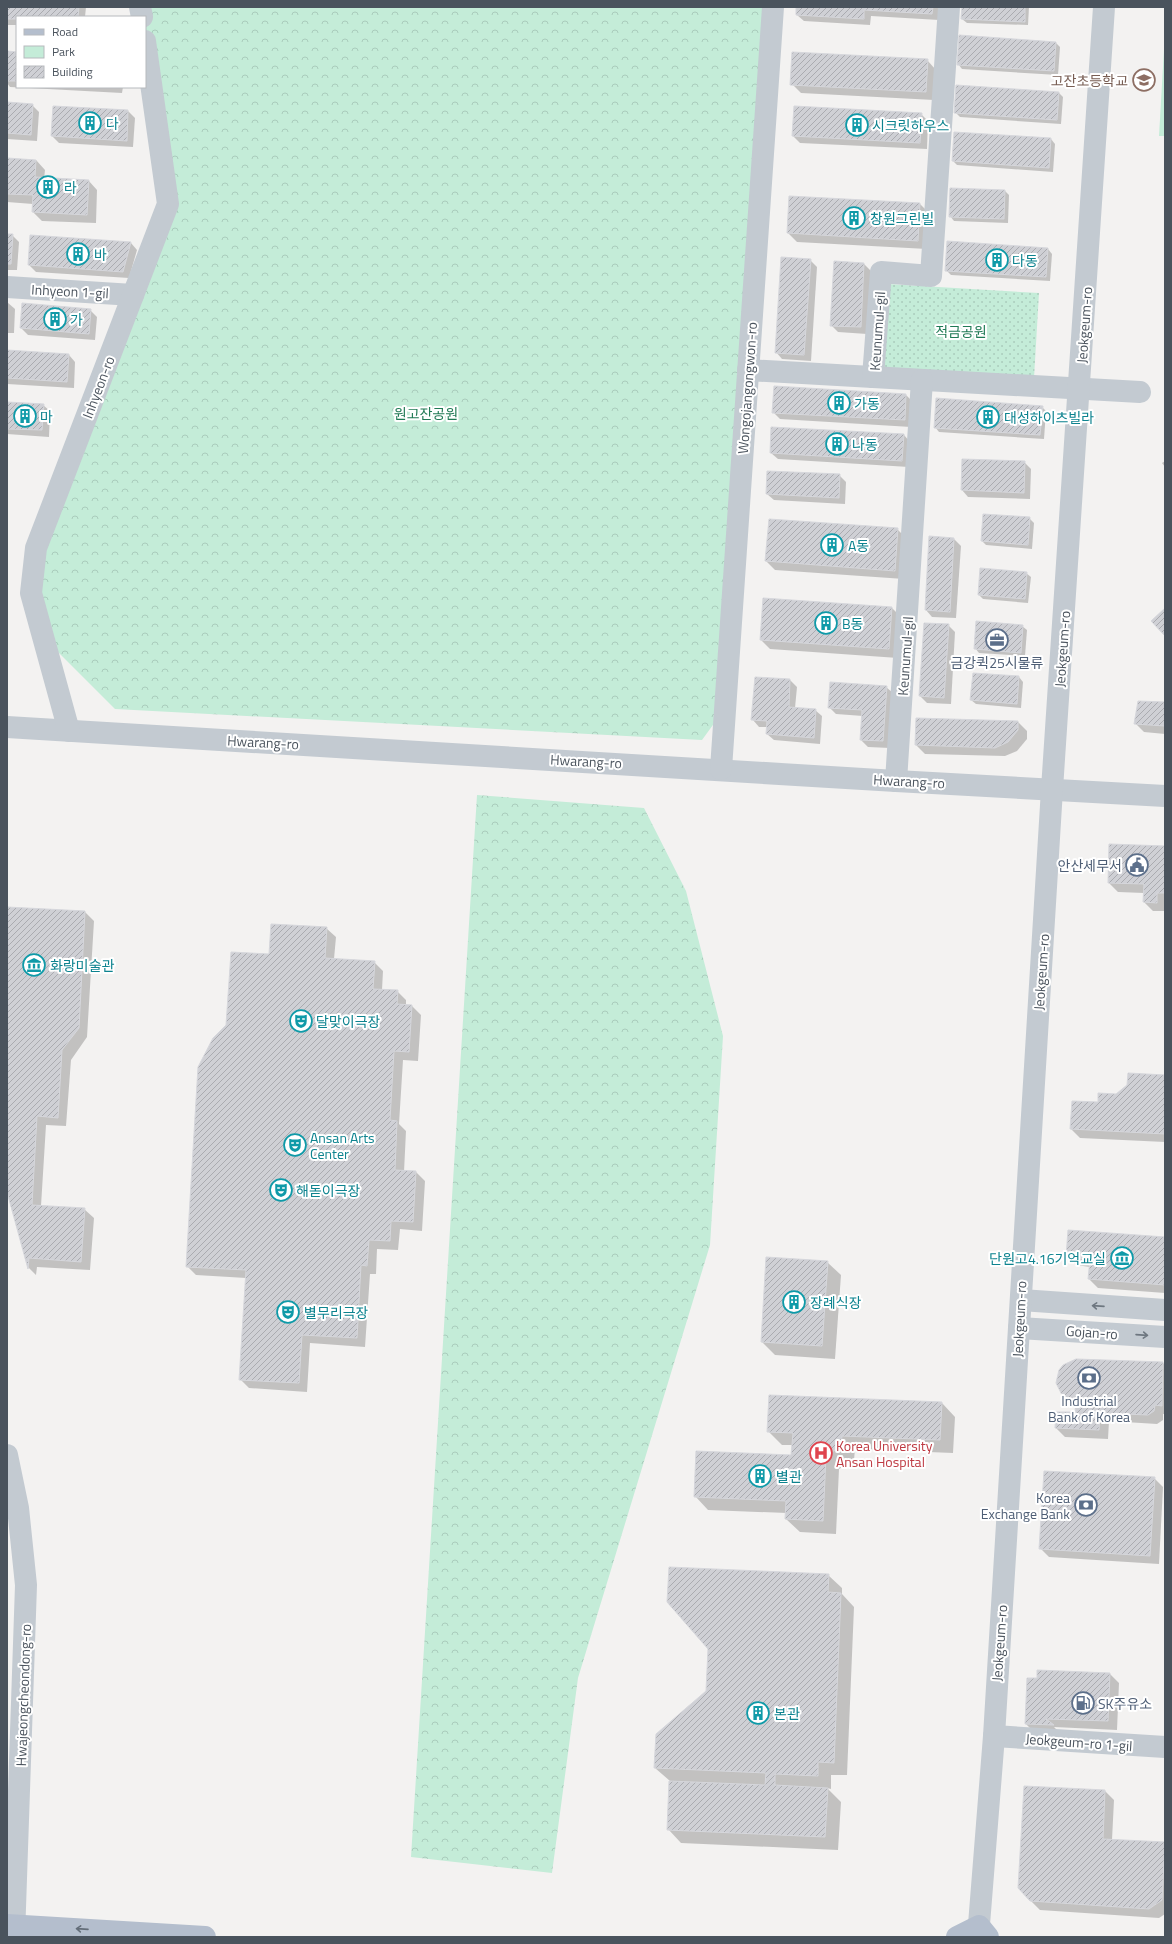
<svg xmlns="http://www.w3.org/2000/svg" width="1172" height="1944" font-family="'Titillium Web','Noto Sans KR',sans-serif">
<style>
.green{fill:url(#green-dots)}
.forest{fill:url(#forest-crowns)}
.pitch{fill:#c4ecd8}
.shadow{fill:#0003}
.building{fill:url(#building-hatch);stroke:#d6d7dc}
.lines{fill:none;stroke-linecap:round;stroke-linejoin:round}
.minor{stroke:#c3cad1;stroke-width:22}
.major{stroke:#b4becd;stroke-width:22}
.oneway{stroke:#6e7780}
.oneway2{stroke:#646e79}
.labels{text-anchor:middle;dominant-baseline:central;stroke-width:4;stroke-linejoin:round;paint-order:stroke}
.education-label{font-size:14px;fill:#785e54;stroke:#fff;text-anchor:end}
.culture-label{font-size:14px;fill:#0d838f;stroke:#fff;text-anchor:start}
.street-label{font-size:14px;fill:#4a535d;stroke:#fff}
.park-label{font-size:14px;fill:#207a55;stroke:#fff}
.service-label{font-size:14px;fill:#4e5e75;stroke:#fff}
.health-label{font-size:14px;fill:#be3a42;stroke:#fff;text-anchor:start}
</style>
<defs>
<pattern id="green-dots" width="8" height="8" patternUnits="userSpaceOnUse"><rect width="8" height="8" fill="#c4ecd8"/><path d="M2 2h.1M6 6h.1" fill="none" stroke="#aaccbc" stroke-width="1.8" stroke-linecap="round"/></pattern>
<pattern id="forest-crowns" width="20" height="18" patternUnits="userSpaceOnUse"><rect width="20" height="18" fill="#c4ecd8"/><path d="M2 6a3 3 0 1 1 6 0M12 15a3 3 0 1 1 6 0" fill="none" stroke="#aaccbc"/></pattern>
<pattern id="building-hatch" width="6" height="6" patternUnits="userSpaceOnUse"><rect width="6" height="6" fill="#cfd0d5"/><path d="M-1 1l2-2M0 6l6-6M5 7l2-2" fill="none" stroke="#aaabb0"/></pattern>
</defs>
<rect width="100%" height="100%" fill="#f3f2f1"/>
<polygon class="green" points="888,284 1039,293 1034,378 883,369"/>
<g class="forest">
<polygon points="134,7 768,7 718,718 702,740 115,709 49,643 24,561 160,208 145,87 145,17"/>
<polygon points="477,795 644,808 686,891 723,1036 710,1245 578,1678 552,1873 411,1857"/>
</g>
<polygon class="pitch" points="1165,32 1165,136 1159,136"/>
<g class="shadow">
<polygon points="7,7 86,7 85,17 17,17 17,25 7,25"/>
<polygon points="797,7 939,7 939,20 871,16 870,25 804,21 797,15"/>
<polygon points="963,7 1029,7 1028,25 967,23 962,19"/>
<polygon points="1056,43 1060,47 1058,75 962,69 958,64"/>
<polygon points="7,52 17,53 17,87 123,87 122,93 10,87 7,83"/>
<polygon points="927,60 936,70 934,100 801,93 792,84"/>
<polygon points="1059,93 1063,97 1061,124 960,117 956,113"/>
<polygon points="7,103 32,105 39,112 37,141 7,139"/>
<polygon points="54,107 128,111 135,118 133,147 59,143 52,136"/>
<polygon points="921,114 928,121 927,149 800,143 793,136"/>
<polygon points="1051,139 1055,144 1053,172 957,165 953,161"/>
<polygon points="7,159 36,160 45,170 44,179 88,180 97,190 96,223 42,221 33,212 33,204 7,202"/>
<polygon points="1005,191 1009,195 1008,223 954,221 950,216"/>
<polygon points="920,204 929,213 927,249 797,242 788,233"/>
<polygon points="7,235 12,235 19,242 17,270 7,270"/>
<polygon points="948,242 1048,249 1052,254 1050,281 951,275 946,270"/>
<polygon points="131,243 137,250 129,278 36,272 29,265"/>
<polygon points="810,260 817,267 811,361 782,359 776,352"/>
<polygon points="864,264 871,271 867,334 838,332 831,325"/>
<polygon points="7,302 15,309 14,333 7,333"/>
<polygon points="90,310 97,317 95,340 28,335 21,328"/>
<polygon points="7,351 69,355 75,362 74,388 7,384"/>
<polygon points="906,395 913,402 911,427 780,419 773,412"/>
<polygon points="7,403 43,405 50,411 49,437 7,434"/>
<polygon points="1042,407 1046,411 1044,439 939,432 935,427"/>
<polygon points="904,435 910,442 909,467 778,459 771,453"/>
<polygon points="963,460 1024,462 1031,469 1030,499 968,497 962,490"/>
<polygon points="1165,461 1165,467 1162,463"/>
<polygon points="839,475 846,482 845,504 774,500 767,494"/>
<polygon points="1029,518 1034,523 1032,549 986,545 982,541"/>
<polygon points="897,529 906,538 904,579 775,570 766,561"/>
<polygon points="7,531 8,532 7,553"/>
<polygon points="954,539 961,546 956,618 932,617 926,610"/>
<polygon points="1026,573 1031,577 1028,603 983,599 979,595"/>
<polygon points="764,599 892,608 901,617 898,658 770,649 761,640"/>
<polygon points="948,625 955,632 951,704 927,703 920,696"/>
<polygon points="1022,626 1027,630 1025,656 979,653 975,648"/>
<polygon points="1019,677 1023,682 1021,708 976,704 971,700"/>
<polygon points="756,678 790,680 797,687 795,708 815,710 822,716 820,744 774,740 767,734 767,727 759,727 753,720"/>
<polygon points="886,687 893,693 890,748 868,747 861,740 863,716 836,714 829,707"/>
<polygon points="1165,703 1165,734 1144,732 1135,723"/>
<polygon points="1018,722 1027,731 1027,739 1017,751 1005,756 925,754 916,745"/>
<polygon points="1165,847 1165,911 1153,911 1144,902 1144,893 1118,892 1109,883"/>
<polygon points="7,908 85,912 94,921 87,1037 71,1060 66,1126 46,1125 41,1206 84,1209 94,1218 90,1270 37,1267 36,1275 28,1267 7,1189"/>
<polygon points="326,928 336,937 334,959 374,962 383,971 382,990 397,991 406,1000 406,1006 412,1006 421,1015 418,1061 403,1060 399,1124 406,1131 404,1172 416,1172 425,1181 422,1231 400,1229 398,1250 377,1249 376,1274 370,1274 365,1347 310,1343 307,1392 249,1388 240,1379 246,1278 196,1275 187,1266 227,1026 270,955"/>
<polygon points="1165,1076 1165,1142 1080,1138 1071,1129 1099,1103"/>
<polygon points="1165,1238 1165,1293 1098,1288 1089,1279 1090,1267 1076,1265 1067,1256"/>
<polygon points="827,1262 841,1275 835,1359 775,1355 762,1342"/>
<polygon points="1163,1363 1165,1365 1165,1414 1163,1414 1163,1420 1157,1424 1109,1421 1108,1439 1065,1437 1056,1428 1076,1413 1077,1405 1059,1389 1058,1376 1064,1366"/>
<polygon points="942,1403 955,1417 953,1453 855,1449 854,1460 839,1469 836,1534 800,1532 786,1519 787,1513 708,1510 695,1496 792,1456 793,1445 782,1445 768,1431"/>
<polygon points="1154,1478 1163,1487 1159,1564 1049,1557 1040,1548"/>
<polygon points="828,1575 842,1588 842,1594 854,1607 847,1775 831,1775 831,1789 827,1788 841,1802 838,1850 681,1843 668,1829 670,1781 655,1768 707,1691 709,1649"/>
<polygon points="1038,1671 1110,1674 1119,1683 1117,1730 1054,1727 1061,1734 1035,1733 1026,1724 1038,1679"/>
<polygon points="1105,1791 1114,1800 1112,1840 1165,1843 1165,1914 1159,1918 1040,1910 1030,1900"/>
</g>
<g class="building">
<polygon points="7,7 79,7 78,17 17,17 17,19 7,19"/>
<polygon points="796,7 933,7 932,14 864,10 864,19 796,15"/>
<polygon points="962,7 1025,7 1025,22 961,19"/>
<polygon points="959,35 1056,42 1054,71 957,65"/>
<polygon points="7,51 17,52 17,81 7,81"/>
<polygon points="792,52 928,59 926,92 790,85"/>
<polygon points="956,85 1059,92 1057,120 954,113"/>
<polygon points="7,102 33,104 31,135 7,133"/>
<polygon points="53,106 128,110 127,141 51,136"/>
<polygon points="794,106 922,113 920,143 792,136"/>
<polygon points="954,132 1051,138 1049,168 952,161"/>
<polygon points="7,158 36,160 35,177 89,180 87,215 32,212 33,195 7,194"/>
<polygon points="950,188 1005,190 1004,219 949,217"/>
<polygon points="789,196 920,203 918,241 787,233"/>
<polygon points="7,234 13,234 11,264 7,264"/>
<polygon points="30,235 131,242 123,272 28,265"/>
<polygon points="947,241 1048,248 1046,277 945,271"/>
<polygon points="781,257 811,259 804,355 775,353"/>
<polygon points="834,261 864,263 861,327 830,326"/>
<polygon points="22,303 91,309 89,334 20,328"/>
<polygon points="7,350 69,354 67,382 7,378"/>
<polygon points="774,386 906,394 905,420 772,413"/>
<polygon points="936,398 1043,406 1040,435 934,428"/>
<polygon points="7,402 44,404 42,430 7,429"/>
<polygon points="771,427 904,434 902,461 770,453"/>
<polygon points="962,459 1025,461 1024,493 961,490"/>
<polygon points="767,471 840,474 839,498 766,494"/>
<polygon points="983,514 1030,517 1028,545 981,541"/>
<polygon points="769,519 898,528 895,571 765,561"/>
<polygon points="929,536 954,538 950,612 925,610"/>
<polygon points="980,568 1027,572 1025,599 978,595"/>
<polygon points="763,598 892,607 889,649 760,640"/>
<polygon points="1165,608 1165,636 1151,621"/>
<polygon points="976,621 1023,625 1021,653 974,649"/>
<polygon points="924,623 949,624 944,698 919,696"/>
<polygon points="973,673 1019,676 1017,704 970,700"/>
<polygon points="755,677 790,679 789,707 816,709 814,738 766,734 767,721 751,720"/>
<polygon points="830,682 887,686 883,741 860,740 862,710 828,708"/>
<polygon points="1138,701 1165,702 1165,726 1134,724"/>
<polygon points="916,718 1018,721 1018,730 1008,742 995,748 915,745"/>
<polygon points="1109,844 1165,846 1165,893 1157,893 1157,903 1143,902 1144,884 1108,883"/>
<polygon points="7,907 85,911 79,1028 62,1050 58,1118 37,1116 32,1205 85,1208 81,1262 29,1258 28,1269 7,1192"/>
<polygon points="271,924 327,927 325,958 375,961 373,989 398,990 397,1004 412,1005 409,1052 394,1051 390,1120 397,1121 395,1170 416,1171 413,1222 391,1221 390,1241 369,1240 367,1266 361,1265 357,1338 302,1335 299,1383 239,1380 246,1270 186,1267 198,1067 213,1038 226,1025 231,952 269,954"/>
<polygon points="1128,1073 1165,1075 1165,1134 1070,1129 1072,1101 1098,1102 1098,1093 1116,1094 1127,1085"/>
<polygon points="1068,1230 1165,1237 1165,1285 1088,1279 1090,1259 1066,1257"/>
<polygon points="766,1257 828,1261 822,1346 761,1342"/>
<polygon points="1076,1359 1163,1362 1162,1406 1155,1405 1154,1411 1148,1415 1100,1413 1099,1430 1055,1428 1056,1412 1075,1412 1076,1399 1068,1398 1062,1395 1056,1383 1059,1370 1063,1365"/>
<polygon points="769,1395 942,1402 940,1440 842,1436 841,1446 826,1456 823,1521 785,1519 786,1501 694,1497 696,1451 791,1455 793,1433 767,1432"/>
<polygon points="1044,1471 1155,1477 1150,1556 1039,1549"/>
<polygon points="669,1567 829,1574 828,1592 841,1593 834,1763 818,1762 818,1776 775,1774 775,1785 828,1788 825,1837 667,1830 669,1781 765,1785 766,1773 654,1768 656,1734 706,1691 708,1649 667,1602"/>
<polygon points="1037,1670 1110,1673 1108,1721 1046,1719 1054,1725 1025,1724 1027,1678 1037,1678"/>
<polygon points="1024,1786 1105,1790 1103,1839 1165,1842 1162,1900 1149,1909 1030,1901 1018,1888"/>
</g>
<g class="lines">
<g class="minor">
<polyline points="140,7 142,17"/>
<polyline points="7,287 133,295"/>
<polyline points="748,370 1140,392"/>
<polyline points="873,377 881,272 931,276 949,7"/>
<polyline points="7,727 896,781 1165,796"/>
<polyline points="69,731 31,593 36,548 168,204 145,41"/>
<polyline points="721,769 773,7"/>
<polyline points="896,781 922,380"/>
<polyline points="1021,1300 1165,1310"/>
<polyline points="1019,1328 1165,1337"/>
<polyline points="7,1455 18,1508 26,1585 14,1937"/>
<polyline points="994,1736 1165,1747"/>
<polyline points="978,1937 994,1736 1052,789 1104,7"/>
</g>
<g class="major">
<polyline points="7,1925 205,1937"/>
<polyline points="957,1937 979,1926 988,1937"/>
</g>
</g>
<defs><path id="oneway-shaft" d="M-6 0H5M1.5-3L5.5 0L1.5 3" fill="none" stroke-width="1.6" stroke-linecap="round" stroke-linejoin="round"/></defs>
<g class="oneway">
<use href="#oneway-shaft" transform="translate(1098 1306) rotate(-176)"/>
<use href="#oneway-shaft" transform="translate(1142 1335) rotate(4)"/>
</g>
<use class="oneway2" href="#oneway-shaft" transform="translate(82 1929) rotate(-176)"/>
<defs>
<g id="school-ring" transform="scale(1.15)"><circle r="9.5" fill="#fff" stroke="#8d6e63" stroke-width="1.5"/><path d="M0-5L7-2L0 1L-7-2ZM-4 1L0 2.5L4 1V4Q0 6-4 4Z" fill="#8d6e63"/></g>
<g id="building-ring" transform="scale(1.15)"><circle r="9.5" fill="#fff" stroke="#0f9aa8" stroke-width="1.5"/><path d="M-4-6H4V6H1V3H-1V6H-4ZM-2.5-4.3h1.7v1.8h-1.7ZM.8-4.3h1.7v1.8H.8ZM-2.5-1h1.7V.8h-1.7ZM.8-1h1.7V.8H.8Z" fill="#0f9aa8"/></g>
<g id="office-ring" transform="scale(1.15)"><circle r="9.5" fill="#fff" stroke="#5c6f8a" stroke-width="1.5"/><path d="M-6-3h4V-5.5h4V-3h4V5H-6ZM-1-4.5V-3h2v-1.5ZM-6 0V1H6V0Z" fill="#5c6f8a"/></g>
<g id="civic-ring" transform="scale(1.15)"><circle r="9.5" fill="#fff" stroke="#5c6f8a" stroke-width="1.5"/><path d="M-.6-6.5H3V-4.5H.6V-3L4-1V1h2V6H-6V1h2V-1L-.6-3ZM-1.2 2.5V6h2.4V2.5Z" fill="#5c6f8a"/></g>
<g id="museum-ring" transform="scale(1.15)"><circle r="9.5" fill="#fff" stroke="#0f9aa8" stroke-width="1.5"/><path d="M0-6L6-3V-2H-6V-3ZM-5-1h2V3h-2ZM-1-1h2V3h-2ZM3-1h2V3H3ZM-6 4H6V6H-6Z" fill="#0f9aa8"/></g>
<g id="theatre-ring" transform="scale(1.15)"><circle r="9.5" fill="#fff" stroke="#0f9aa8" stroke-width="1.5"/><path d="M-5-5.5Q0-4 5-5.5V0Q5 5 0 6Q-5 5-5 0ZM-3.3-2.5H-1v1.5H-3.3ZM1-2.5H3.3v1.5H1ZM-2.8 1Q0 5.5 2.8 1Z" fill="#0f9aa8"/></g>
<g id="bank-ring" transform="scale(1.15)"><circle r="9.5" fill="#fff" stroke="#5c6f8a" stroke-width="1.5"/><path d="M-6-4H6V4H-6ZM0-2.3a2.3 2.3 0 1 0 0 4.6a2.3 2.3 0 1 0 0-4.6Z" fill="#5c6f8a"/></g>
<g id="hospital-ring" transform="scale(1.15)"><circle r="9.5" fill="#fff" stroke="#e0444e" stroke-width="1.5"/><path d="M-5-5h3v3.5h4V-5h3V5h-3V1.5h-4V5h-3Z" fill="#e0444e"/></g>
<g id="fuel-ring" transform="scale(1.15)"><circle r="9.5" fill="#fff" stroke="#5c6f8a" stroke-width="1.5"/><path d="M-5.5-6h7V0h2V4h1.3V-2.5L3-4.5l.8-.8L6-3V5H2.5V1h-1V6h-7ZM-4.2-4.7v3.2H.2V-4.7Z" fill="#5c6f8a"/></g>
</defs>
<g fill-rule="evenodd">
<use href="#school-ring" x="1144" y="80"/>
<use href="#building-ring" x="90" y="123"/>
<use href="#building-ring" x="857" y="125"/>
<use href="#building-ring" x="48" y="187"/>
<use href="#building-ring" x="854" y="218"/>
<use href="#building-ring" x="78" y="254"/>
<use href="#building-ring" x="997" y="260"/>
<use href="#building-ring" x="55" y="319"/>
<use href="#building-ring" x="839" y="403"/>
<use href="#building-ring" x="25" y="416"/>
<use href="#building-ring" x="988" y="417"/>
<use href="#building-ring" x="837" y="444"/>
<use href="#building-ring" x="832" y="545"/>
<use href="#building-ring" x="826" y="623"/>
<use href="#office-ring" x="997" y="640"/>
<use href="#civic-ring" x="1137" y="865"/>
<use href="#museum-ring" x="34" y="965"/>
<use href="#theatre-ring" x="301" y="1021"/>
<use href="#theatre-ring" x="295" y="1145"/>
<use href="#theatre-ring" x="281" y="1190"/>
<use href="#museum-ring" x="1122" y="1258"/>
<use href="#building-ring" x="794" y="1302"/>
<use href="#theatre-ring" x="288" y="1312"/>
<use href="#bank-ring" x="1089" y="1378"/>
<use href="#hospital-ring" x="821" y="1453"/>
<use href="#building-ring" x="760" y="1476"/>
<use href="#bank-ring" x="1086" y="1505"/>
<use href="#fuel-ring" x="1083" y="1703"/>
<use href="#building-ring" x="758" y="1713"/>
</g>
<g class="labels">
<g class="education-label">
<text x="1128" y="80">고잔초등학교</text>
</g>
<g class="culture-label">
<text x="106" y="123">다</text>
<text x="872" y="125">시크릿하우스</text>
<text x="64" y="187">라</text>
<text x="870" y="218">창원그린빌</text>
<text x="94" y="254">바</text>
<text x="1012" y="260">다동</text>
<text x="70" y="319">가</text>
<text x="854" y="403">가동</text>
<text x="40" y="416">마</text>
<text x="1004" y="417">대성하이츠빌라</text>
<text x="852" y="444">나동</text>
<text x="848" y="545">A동</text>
<text x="842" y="623">B동</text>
<text x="50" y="965">화랑미술관</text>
<text x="316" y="1021">달맞이극장</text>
<text x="310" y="1137">Ansan Arts<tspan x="310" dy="16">Center</tspan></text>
<text x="296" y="1190">해돋이극장</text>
<text x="1106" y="1258" text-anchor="end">단원고4.16기억교실</text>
<text x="810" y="1302">장례식장</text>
<text x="304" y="1312">별무리극장</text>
<text x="776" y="1476">별관</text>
<text x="774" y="1713">본관</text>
</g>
<g class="street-label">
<text transform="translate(70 291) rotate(3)">Inhyeon 1-gil</text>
<text transform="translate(1084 325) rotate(-86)">Jeokgeum-ro</text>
<text transform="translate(877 331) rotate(-86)">Keunumul-gil</text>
<text transform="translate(98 387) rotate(-69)">Inhyeon-ro</text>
<text transform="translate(747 388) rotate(-86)">Wongojangongwon-ro</text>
<text transform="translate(1062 649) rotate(-86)">Jeokgeum-ro</text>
<text transform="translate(905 656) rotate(-86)">Keunumul-gil</text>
<text transform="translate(263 742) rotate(3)">Hwarang-ro</text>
<text transform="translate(586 761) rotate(3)">Hwarang-ro</text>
<text transform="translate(909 781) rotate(3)">Hwarang-ro</text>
<text transform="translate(1041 972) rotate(-86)">Jeokgeum-ro</text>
<text transform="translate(1019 1319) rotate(-87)">Jeokgeum-ro</text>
<text transform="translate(1092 1332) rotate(4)">Gojan-ro</text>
<text transform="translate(999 1643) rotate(-86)">Jeokgeum-ro</text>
<text transform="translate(23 1695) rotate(-88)">Hwajeongcheondong-ro</text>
<text transform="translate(1079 1742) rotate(4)">Jeokgeum-ro 1-gil</text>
</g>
<g class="park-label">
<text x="961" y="331">적금공원</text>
<text x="426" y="413">원고잔공원</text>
</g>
<g class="service-label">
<text x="997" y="662">금강퀵25시물류</text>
<text x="1122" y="865" text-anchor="end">안산세무서</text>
<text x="1089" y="1400">Industrial<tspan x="1089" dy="16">Bank of Korea</tspan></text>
<text x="1070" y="1497" text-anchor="end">Korea<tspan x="1070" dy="16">Exchange Bank</tspan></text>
<text x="1098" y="1703" text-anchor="start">SK주유소</text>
</g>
<g class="health-label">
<text x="836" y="1445">Korea University<tspan x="836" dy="16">Ansan Hospital</tspan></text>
</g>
</g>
<rect width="1172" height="1944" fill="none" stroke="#4a535d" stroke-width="16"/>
<rect x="16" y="16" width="130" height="72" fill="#ffffff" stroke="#b7babe"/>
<rect x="24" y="29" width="20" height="6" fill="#b4becd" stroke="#b7babe"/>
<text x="52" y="36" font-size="12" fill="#4a535d">Road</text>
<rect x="24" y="46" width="20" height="12" fill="#c4ecd8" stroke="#b7babe"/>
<text x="52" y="56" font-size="12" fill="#4a535d">Park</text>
<rect x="24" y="66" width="20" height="12" fill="url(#building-hatch)" stroke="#b7babe"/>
<text x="52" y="76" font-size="12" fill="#4a535d">Building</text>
</svg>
